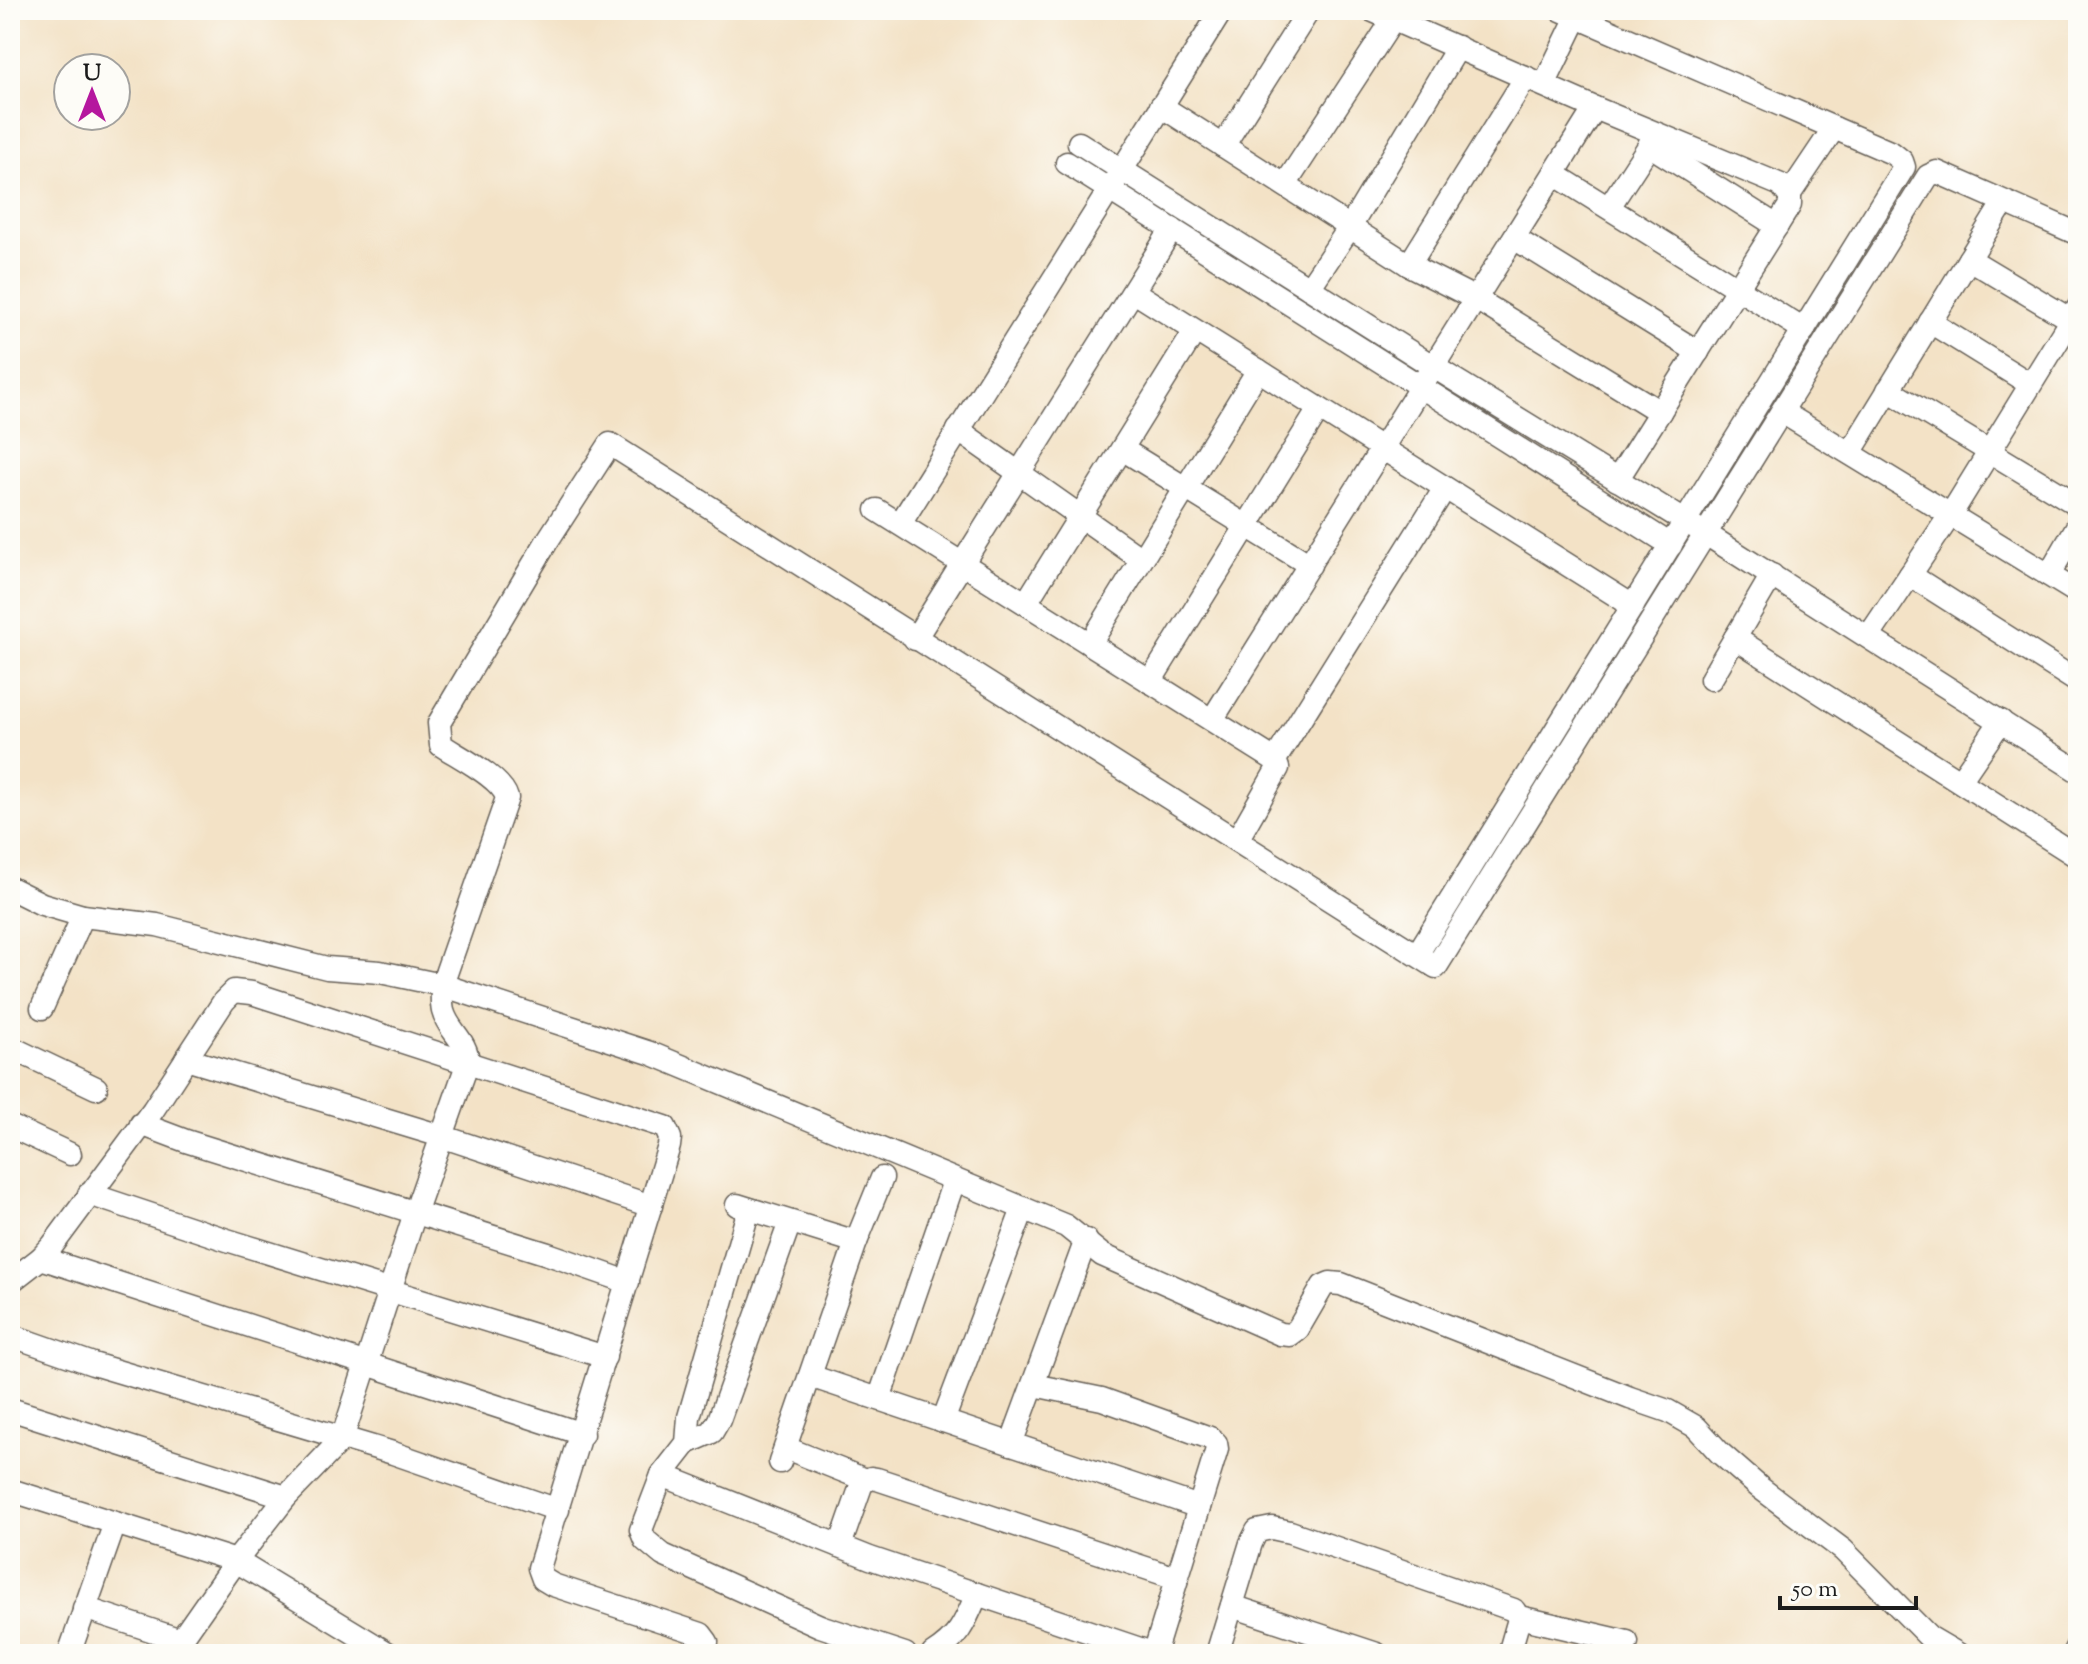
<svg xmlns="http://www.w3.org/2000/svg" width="2088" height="1664" font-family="'Sorts Mill Goudy',serif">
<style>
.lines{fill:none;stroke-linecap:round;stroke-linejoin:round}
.minor-casing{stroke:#676158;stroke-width:25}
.minor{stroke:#fff;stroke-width:22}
</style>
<rect width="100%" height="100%" fill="#fdfcf7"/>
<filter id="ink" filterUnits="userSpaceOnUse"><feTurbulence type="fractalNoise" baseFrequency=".0125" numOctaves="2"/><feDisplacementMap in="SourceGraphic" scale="16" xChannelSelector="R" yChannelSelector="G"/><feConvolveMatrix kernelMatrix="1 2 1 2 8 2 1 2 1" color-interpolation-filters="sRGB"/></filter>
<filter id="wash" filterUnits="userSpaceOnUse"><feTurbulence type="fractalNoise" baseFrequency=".006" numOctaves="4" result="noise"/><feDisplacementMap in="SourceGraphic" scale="32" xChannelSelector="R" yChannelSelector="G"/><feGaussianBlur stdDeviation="1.8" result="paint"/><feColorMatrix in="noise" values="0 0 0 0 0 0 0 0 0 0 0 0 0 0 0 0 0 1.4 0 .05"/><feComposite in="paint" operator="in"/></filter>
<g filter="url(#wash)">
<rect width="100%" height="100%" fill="#f3e2c6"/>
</g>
<g filter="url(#ink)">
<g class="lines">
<g class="minor-casing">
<g id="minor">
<polyline points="1371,10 1595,108 1781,185 1790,197 1790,205 1617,480"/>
<polyline points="1544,85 1577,17"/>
<polyline points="1161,106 1409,265 1476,299 1660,412"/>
<polyline points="1079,143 1434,367 1706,534 2078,771"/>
<polyline points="1649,145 1777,226"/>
<polyline points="1223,146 1309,10"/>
<polyline points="1067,163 1671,545"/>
<polyline points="1554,174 1804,330"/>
<polyline points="1285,185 1393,20"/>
<polyline points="1789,195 1834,128"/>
<polyline points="1609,207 1656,135"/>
<polyline points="1514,238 1698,352"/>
<polyline points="1969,259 2071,320"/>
<polyline points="1409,265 1526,77"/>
<polyline points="1309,288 1350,227 1458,47"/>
<polyline points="1134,292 1633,606"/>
<polyline points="1930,322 2030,384"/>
<polyline points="1888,390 2078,505"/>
<polyline points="1782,412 2078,593"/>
<polyline points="958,430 1141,559"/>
<polyline points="1122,449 1310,565"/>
<polyline points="1850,453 2004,202"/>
<polyline points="877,510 1275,760 1278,768 1237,840"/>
<polyline points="900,524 1222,10"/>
<polyline points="1910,575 2078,682"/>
<polyline points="2049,575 2078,525"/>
<polyline points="1026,603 1195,331"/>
<polyline points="1869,636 1951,514 2078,308"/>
<polyline points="1735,638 2078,857"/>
<polyline points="915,639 1172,229"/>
<polyline points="1090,644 1258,370"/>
<polyline points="1711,679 1772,575"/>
<polyline points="1150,682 1319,409"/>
<polyline points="1212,720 1595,108"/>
<polyline points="1275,760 1445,488"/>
<polyline points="1960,781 2001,721"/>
<polyline points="10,888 42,904 83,916 157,925 327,968 380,972 442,985 650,1053 1066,1226 1102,1255 1280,1334 1290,1335 1298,1329 1323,1286 1330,1283 1341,1284 1630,1398 1668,1411 1696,1427 1720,1453 1759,1487 1843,1550 1929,1637 1958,1654"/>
<polyline points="1418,953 1904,167 1902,161 1892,153 1561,10"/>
<polyline points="42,1008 83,916"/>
<polyline points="10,1047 96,1088"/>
<polyline points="186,1059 441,1136 651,1206"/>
<polyline points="141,1124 186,1141 548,1254 628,1282"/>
<polyline points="10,1126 70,1154"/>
<polyline points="89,1194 227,1240 605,1357"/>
<polyline points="737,1205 856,1242"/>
<polyline points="749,1209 689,1417 687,1443 662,1475 870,1558 1155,1654"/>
<polyline points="41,1258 582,1434"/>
<polyline points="10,1282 41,1258 52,1246 153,1110 224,1001 234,991 252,993 665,1127 670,1138 669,1146 539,1568 543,1579 553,1585 701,1634 707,1642 704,1654"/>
<polyline points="10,1335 93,1364 393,1453 558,1510"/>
<polyline points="810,1376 1199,1507"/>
<polyline points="1034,1385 1102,1399 1210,1438 1216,1443 1217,1449 1154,1654"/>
<polyline points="879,1399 954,1181"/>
<polyline points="10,1409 286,1497"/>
<polyline points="943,1421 1023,1209"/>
<polyline points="687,1443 712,1432 719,1420 790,1222"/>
<polyline points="1011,1444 1086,1240"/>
<polyline points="786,1448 866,1480"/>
<polyline points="780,1462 856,1242 882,1178"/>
<polyline points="662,1475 641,1530 645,1540 663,1555 820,1626 905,1654"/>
<polyline points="10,1490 115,1523 69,1654"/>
<polyline points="115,1523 236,1561 389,1654"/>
<polyline points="840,1546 862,1483 871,1478 877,1479 1176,1578"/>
<polyline points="1232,1606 1377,1654"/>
<polyline points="84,1608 181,1640"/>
<polyline points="1519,1617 1627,1642"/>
<path d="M171,1654L236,1561L286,1497L342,1439L415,1213L468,1062C467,1040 448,1031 443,1011C441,1003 442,993 442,985L507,798C502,778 459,757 441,745L439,723L546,543L610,444L1436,967L1928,176L1937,172L2078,234"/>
<path d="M933,1654C960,1637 965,1622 977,1594"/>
<polyline points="1217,1654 1251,1543 1257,1531 1272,1528 1290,1532 1514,1610 1519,1619 1509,1654"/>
<polyline points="2073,1654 2078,1644"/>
</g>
</g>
<use href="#minor" class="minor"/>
</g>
</g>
<rect width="2088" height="1664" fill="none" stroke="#fdfcf7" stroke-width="40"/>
<g transform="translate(92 92)"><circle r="38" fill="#fdfcf7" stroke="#a3a29f" stroke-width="2"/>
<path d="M0-6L14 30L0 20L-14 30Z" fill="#b5179e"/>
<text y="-12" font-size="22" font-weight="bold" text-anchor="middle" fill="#1c1c1c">U</text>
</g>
<path d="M1780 1596v12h136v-12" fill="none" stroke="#1c1c1c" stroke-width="4"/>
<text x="1792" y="1596" font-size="24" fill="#1c1c1c" stroke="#fdfcf7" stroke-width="6" paint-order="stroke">50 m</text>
</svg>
